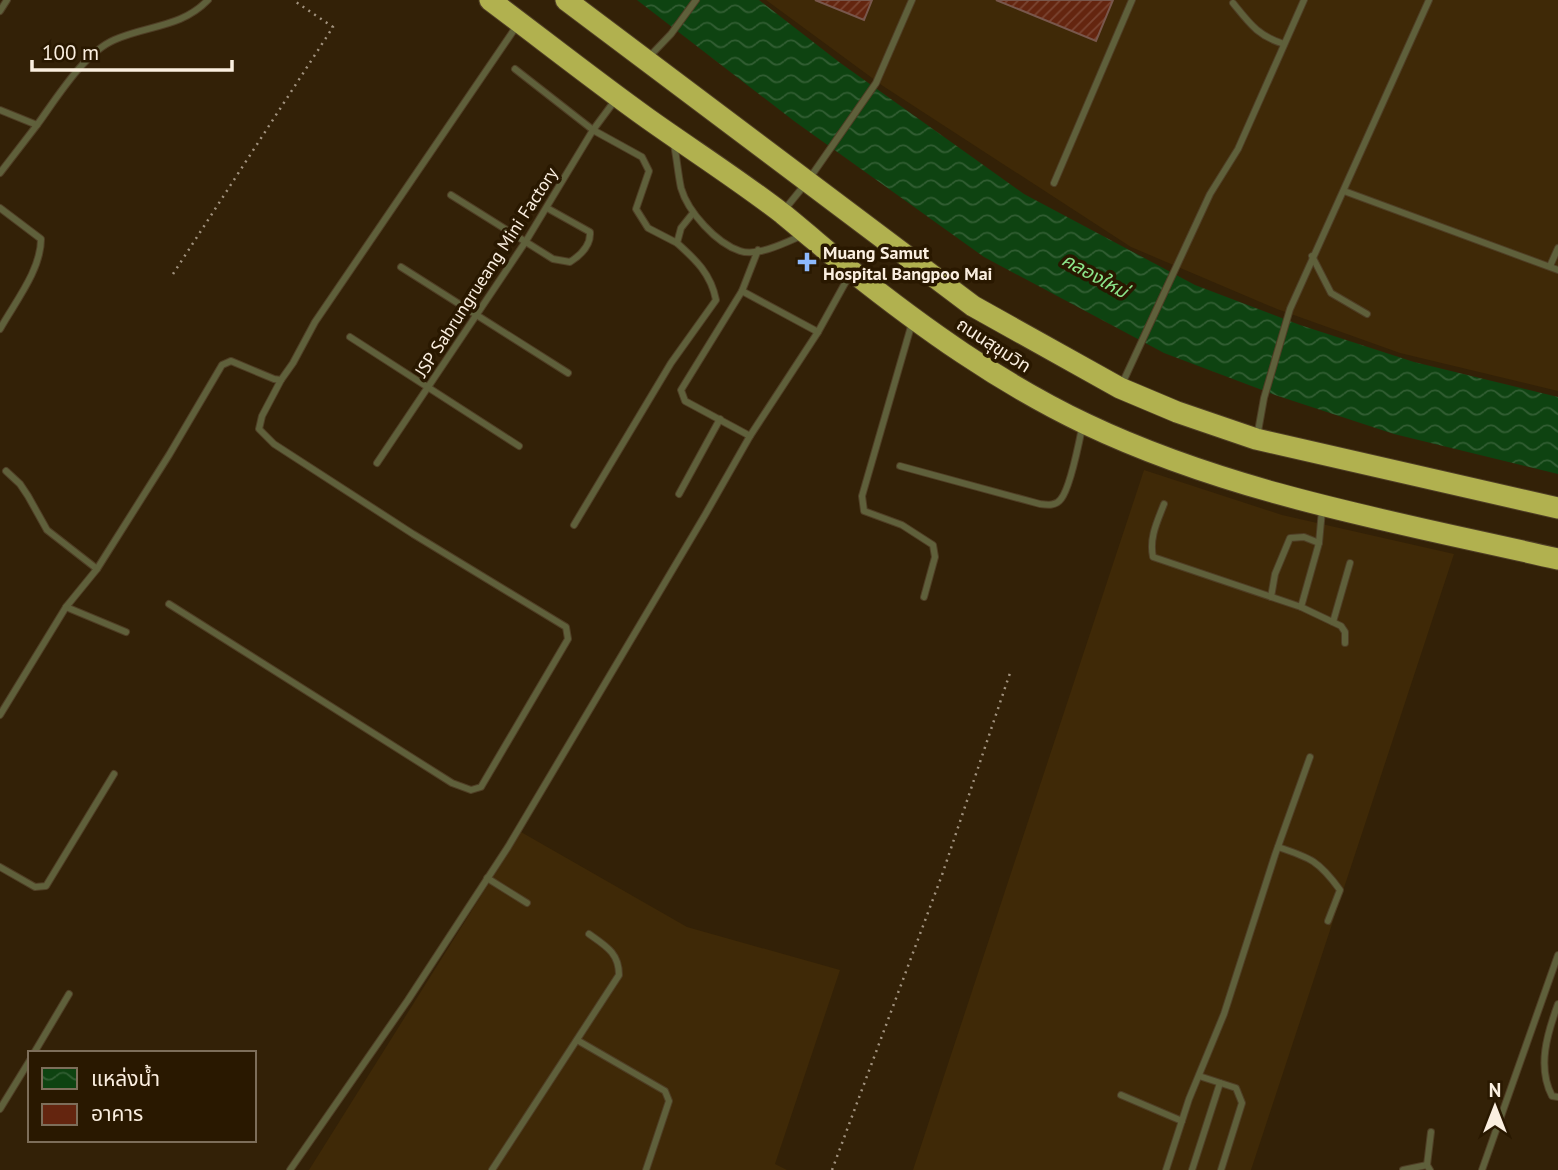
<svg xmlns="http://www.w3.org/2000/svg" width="1558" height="1170" font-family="'PT Sans','Noto Sans Thai',sans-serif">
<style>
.built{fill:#3f2907}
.water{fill:url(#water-waves)}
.building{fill:url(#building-hatch);stroke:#78574c;stroke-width:2}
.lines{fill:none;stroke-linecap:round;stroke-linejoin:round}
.lane-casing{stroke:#4f3e25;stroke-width:8}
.highway-casing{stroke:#4f3e25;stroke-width:23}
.path{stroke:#a1927e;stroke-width:2.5;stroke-dasharray:2 5;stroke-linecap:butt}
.lane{stroke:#5f603b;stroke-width:6}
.highway{stroke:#b1b14f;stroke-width:21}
.poi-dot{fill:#8db9fc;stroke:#291800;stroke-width:2.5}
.labels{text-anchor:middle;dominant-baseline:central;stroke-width:7;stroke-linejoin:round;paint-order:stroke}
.poi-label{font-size:18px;font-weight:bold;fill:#fbefe0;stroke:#291800;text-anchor:start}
.street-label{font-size:18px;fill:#fbefe0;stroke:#291800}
.water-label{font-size:19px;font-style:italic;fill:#8ce68b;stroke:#291800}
</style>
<defs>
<pattern id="water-waves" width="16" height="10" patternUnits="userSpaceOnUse" patternTransform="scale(1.75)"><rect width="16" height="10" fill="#0e4311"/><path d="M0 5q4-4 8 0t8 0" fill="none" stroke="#325e33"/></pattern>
<pattern id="building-hatch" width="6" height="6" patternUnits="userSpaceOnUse" patternTransform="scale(1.75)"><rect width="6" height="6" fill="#64250f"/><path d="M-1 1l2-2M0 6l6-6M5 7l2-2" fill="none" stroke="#7b4532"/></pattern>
</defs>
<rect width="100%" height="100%" fill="#332107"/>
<g class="built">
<polygon points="766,0 1558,0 1558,391 1400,353 1277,309 1131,247 883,86"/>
<polygon points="1144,470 1282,515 1454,554 1251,1170 913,1170"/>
<polygon points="521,832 687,927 840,970 775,1164 787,1170 309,1170"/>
</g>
<polygon class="water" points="637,0 759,0 839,62 1024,194 1195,285 1300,325 1414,362 1558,397 1558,474 1394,434 1275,395 1164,353 984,257 794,121"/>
<g class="building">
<polygon points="815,0 872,0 864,20"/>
<polygon points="996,0 1113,0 1096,41"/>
</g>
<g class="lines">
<g class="lane-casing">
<g id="lane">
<path d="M1233,3C1250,24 1258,36 1284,44"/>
<polyline points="0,11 7,0"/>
<polyline points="648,58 671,34 696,0"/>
<polyline points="515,69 593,130 642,157 649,171 636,209 648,228 677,243"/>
<path d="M0,110L37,125C56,99 84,53 114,40C147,25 181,28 208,0"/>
<path d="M674,145C677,159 678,174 681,188C688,212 716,243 740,251C758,257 787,242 803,235"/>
<polyline points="0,173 37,125"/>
<polyline points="1054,183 1132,0"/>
<polyline points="1344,191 1558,270"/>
<path d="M451,195L553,259L570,262C581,255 591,246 590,232L547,208"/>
<path d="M0,208L41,239C41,270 15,302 0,329"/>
<polyline points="785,209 807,182 876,83 912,0"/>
<polyline points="1312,256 1331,293 1367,314"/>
<polyline points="1550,266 1558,248"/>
<polyline points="401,267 568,373"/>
<polyline points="742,291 818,332"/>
<polyline points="912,323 862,496 864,511 902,525 933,545 935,557 924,597"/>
<polyline points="350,337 519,446"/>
<polyline points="1122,384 1210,194 1238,149 1304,0"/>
<polyline points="750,436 685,401 681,390 742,291 758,250"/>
<polyline points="1257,437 1264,398 1290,309 1429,0"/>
<polyline points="377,463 526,241 593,130 616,99"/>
<path d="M900,466L1040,504C1048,505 1056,506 1061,499C1070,488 1079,443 1082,428"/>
<polyline points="6,471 20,484 28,496 47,530 97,569"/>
<polyline points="679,494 720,419"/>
<path d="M1164,504C1157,522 1149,538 1153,557L1301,607"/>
<polyline points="1322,510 1319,543 1301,607 1341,626 1345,632 1345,643"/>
<path d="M574,525L671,363L716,300C711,274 696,260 677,243L681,228L693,213"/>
<polyline points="1271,597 1275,574 1290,538 1304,537 1319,543"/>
<polyline points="169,604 452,783 471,790 481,787 568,639 566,627 413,534 274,444 259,429 262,416 281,380"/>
<polyline points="1333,622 1350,563"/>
<polyline points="126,632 66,607 97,569 169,455 222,365 231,361 274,379 281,380 293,363 315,322 518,24"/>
<polyline points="0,715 66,607"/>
<path d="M1278,847C1311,858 1319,861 1340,890L1328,921"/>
<polyline points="0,867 35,887 46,886 114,774"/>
<polyline points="487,878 527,903"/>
<path d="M1558,1004C1547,1034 1537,1067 1552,1096L1558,1097"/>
<polyline points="577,1040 665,1091 669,1101 646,1170"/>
<polyline points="34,1053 69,994"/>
<polyline points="1199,1076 1236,1088 1242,1103 1221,1170"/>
<polyline points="1121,1095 1182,1121"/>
<polyline points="0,1109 30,1060"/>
<polyline points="290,1170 408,1000 508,847 705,515 750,436 818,332 849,276"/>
<path d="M492,1170L619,975C619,953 606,946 589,934"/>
<polyline points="1166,1170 1189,1099 1224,1014 1275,855 1310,757"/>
<polyline points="1192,1170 1220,1083"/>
<polyline points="1403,1170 1427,1165"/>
<polyline points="1430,1170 1427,1165 1431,1132"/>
<polyline points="1482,1170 1558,955"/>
</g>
</g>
<g class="highway-casing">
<g id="highway">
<path d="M490,0C542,39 594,80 647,118C692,150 739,180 783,214C805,232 827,251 849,269C923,328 1000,383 1086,424C1233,494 1400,523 1558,559"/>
<polyline points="566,0 973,306 1120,388 1177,412 1256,439 1558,508"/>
</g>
</g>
<g class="path">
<polyline points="173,274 333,27 293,0"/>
<polyline points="832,1170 942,875 1010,673"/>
</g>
<use href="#lane" class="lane"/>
<use href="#highway" class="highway"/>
</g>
<path class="poi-dot" d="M803.5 251.5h7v7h7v7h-7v7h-7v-7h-7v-7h7z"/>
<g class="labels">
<g class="poi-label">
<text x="823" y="252">Muang Samut<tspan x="823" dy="21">Hospital Bangpoo Mai</tspan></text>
</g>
<g class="street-label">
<text transform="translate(486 272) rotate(-57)">JSP Sabrungrueang Mini Factory</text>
<text transform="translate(994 345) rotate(33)">ถนนสุขุมวิท</text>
</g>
<g class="water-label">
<text transform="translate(1095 275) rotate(29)">คลองใหม่</text>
</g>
</g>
<rect x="28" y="1051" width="228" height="91" fill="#291800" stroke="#7d6e5a" stroke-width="2"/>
<rect x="42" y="1068" width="35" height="21" fill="url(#water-waves)" stroke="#7d6e5a" stroke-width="2"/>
<text x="91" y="1086" font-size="21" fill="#fbefe0">แหล่งน้ำ</text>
<rect x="42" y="1104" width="35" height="21" fill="#64250f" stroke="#7d6e5a" stroke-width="2"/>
<text x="91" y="1121" font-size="21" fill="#fbefe0">อาคาร</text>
<g transform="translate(1495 1107)" stroke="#291800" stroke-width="5" paint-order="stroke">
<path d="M0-5L12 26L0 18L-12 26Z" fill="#fbefe0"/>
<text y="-10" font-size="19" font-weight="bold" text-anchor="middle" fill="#fbefe0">N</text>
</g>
<path d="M32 60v10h200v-10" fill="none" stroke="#fbefe0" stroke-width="3.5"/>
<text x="42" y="60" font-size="21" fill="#fbefe0" stroke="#291800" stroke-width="5" paint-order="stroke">100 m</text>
</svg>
